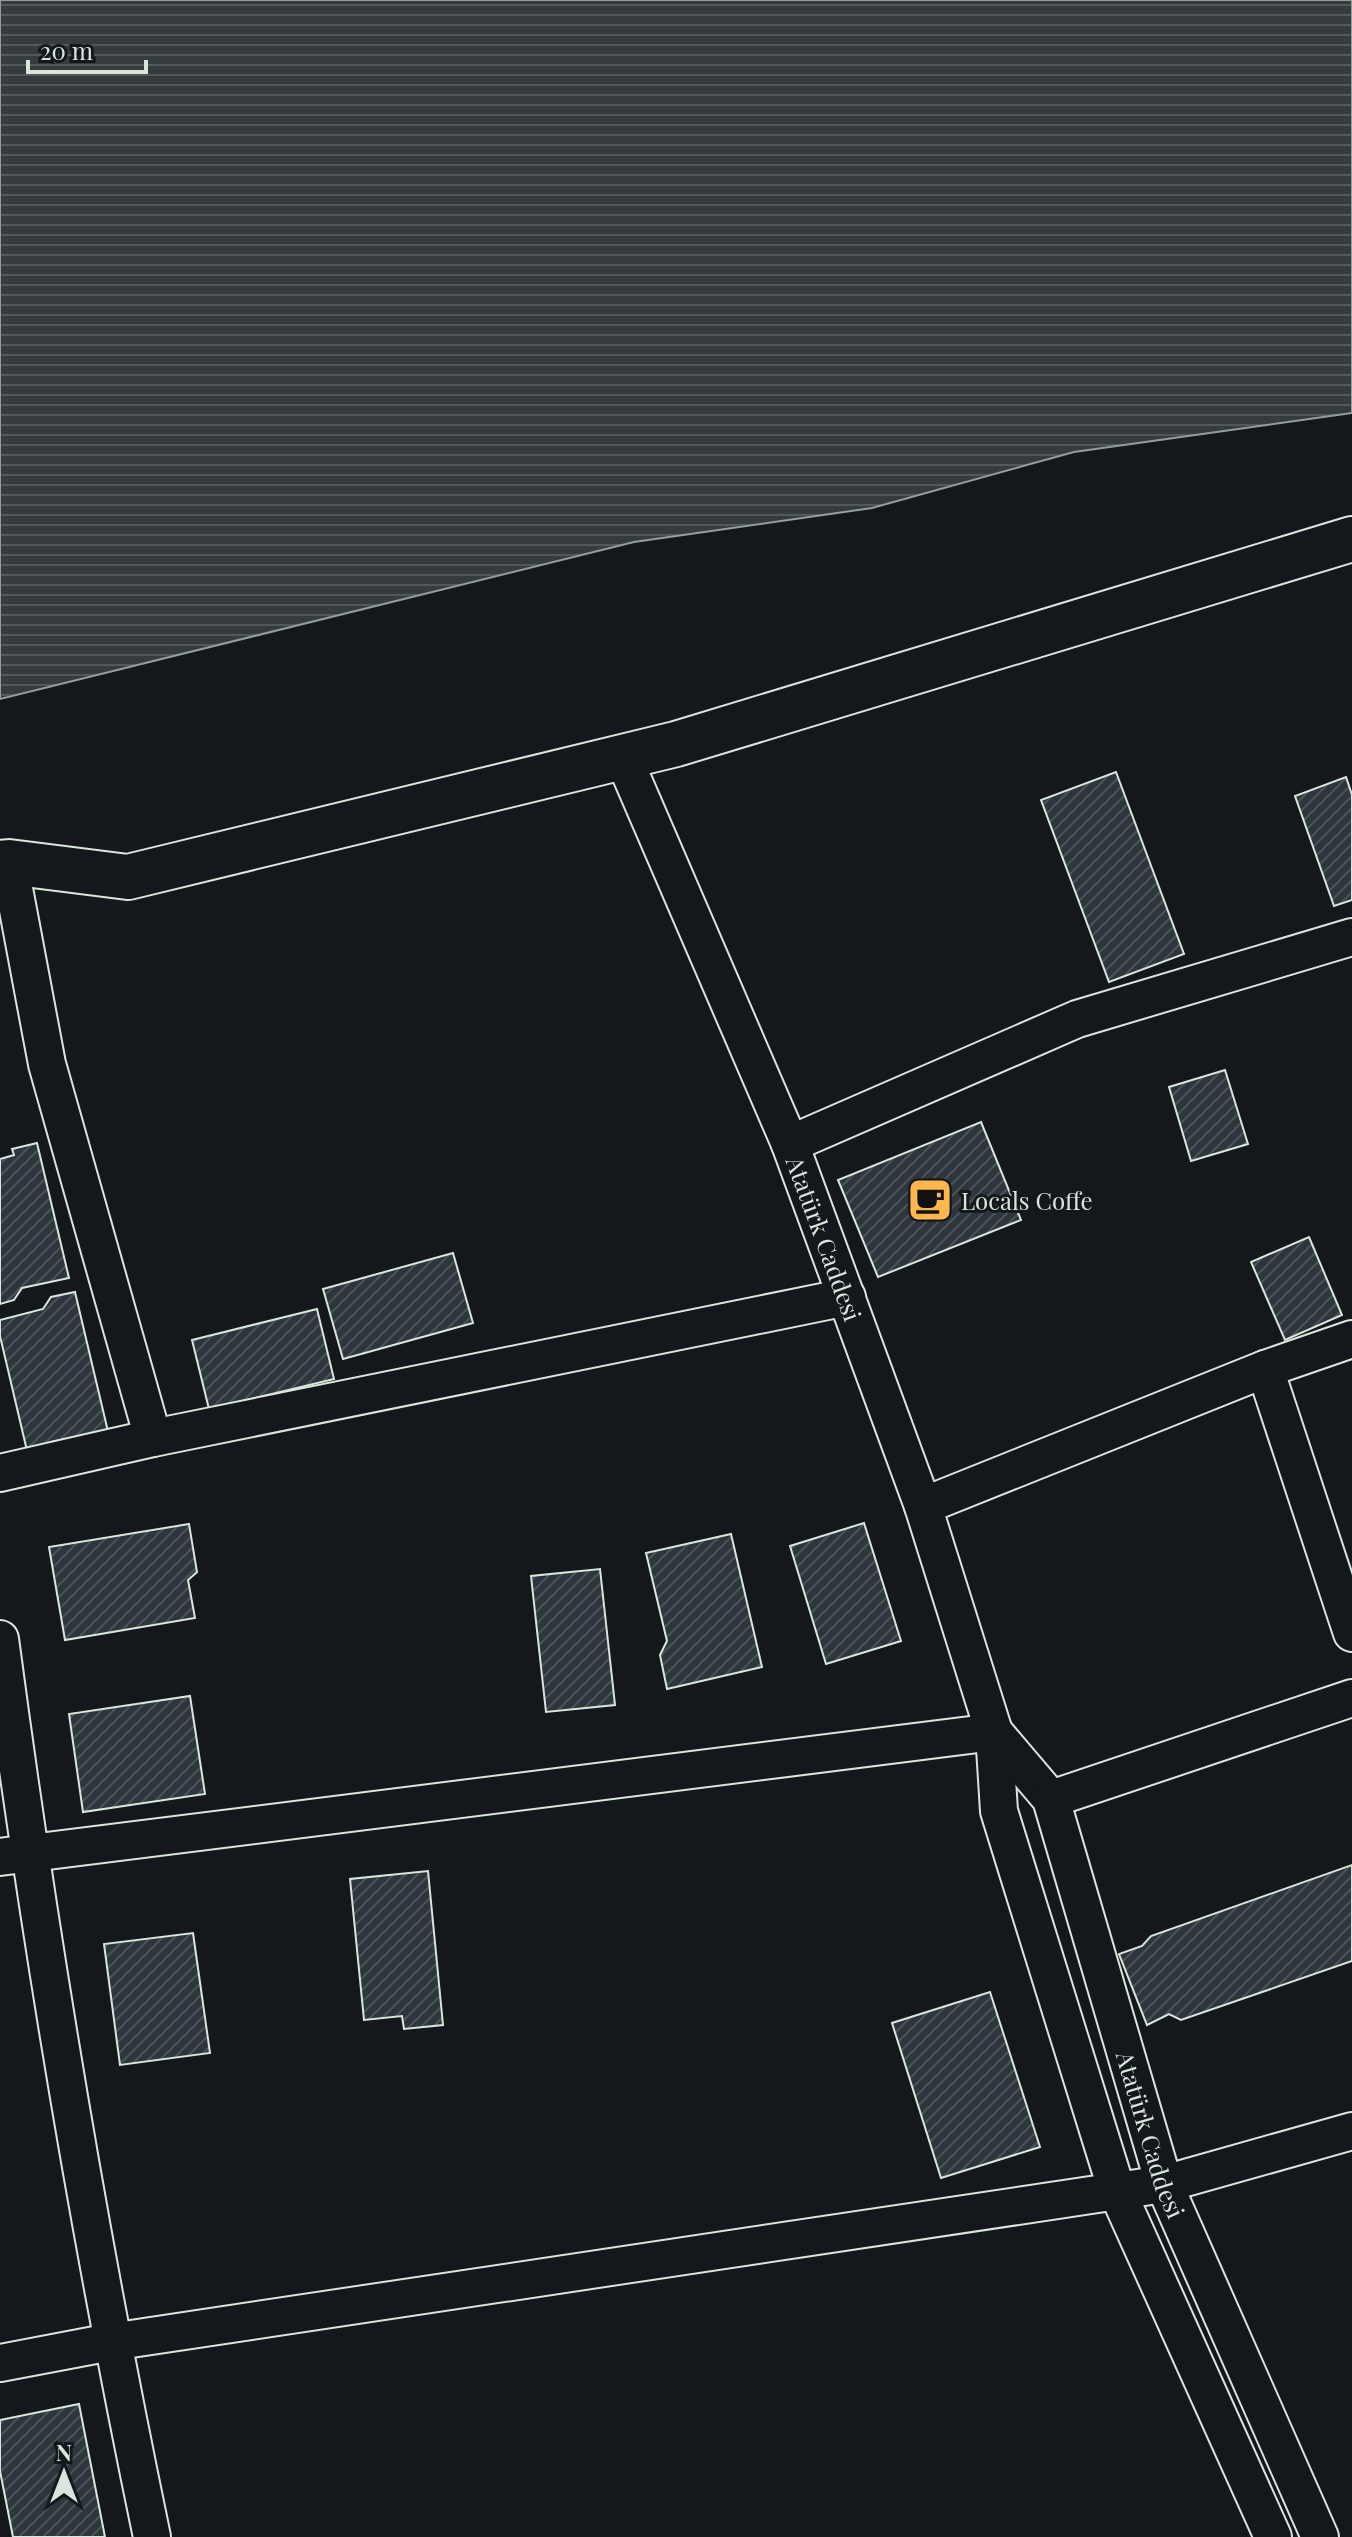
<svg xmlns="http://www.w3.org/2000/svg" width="1352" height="2537" font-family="'Playfair Display',serif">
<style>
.water{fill:url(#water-rules);stroke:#939e99;stroke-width:2}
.building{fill:url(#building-hatch);stroke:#d8e6dc;stroke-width:2}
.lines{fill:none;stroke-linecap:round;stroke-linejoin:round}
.street-casing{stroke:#d8e6dc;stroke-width:40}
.secondary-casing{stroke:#d8e6dc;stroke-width:48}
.street{stroke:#14181c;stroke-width:36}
.secondary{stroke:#14181c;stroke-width:44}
.labels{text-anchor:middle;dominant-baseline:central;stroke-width:6;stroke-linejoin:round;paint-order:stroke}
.poi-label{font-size:24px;fill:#d8e6dc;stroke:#14181c;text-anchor:start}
.street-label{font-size:24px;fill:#d8e6dc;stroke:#14181c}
</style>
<defs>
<pattern id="water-rules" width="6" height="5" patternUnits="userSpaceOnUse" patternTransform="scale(2)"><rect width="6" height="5" fill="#363b3e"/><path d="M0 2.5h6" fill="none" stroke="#525759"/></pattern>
<pattern id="building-hatch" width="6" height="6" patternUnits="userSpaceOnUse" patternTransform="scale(2)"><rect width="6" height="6" fill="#2c363c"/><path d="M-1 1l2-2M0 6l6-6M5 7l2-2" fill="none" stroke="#4a5358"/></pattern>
</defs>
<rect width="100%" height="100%" fill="#14181c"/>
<polygon class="water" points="0,0 1352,0 1352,413 1074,452 872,508 634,542 0,699"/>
<g class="building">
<polygon points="1116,772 1184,954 1109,982 1041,800"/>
<polygon points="1346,777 1352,795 1352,900 1334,906 1295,796"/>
<polygon points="1225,1070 1248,1144 1191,1161 1169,1087"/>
<polygon points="981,1122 1021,1220 878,1277 838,1180"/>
<polygon points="37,1143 69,1278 22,1288 14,1300 0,1304 0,1159 14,1155 12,1149"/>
<polygon points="1309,1237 1342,1315 1285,1340 1251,1262"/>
<polygon points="453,1253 473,1323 343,1359 323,1289"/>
<polygon points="75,1292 110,1440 73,1448 71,1438 51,1442 53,1449 28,1455 0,1336 0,1320 43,1309 51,1297"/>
<polygon points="317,1309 334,1379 209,1409 192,1340"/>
<polygon points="864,1523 901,1641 826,1664 790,1546"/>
<polygon points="189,1524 197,1572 188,1580 195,1618 65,1640 49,1547"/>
<polygon points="731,1534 762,1667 667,1689 660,1655 667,1641 646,1553"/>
<polygon points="600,1569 615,1705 546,1712 531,1576"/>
<polygon points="190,1696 205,1794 83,1812 69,1714"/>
<polygon points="1352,1865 1352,1961 1181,2020 1169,2014 1147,2025 1119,1954 1142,1946 1151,1936"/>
<polygon points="428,1871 443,2025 404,2029 402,2016 364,2020 350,1879"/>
<polygon points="193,1933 210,2053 120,2065 104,1944"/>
<polygon points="990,1992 1040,2147 941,2178 892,2023"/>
<polygon points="79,2404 105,2537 13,2537 0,2471 0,2420"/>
</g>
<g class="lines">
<g class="street-casing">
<g id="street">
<path id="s1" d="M623,757L790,1144L923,1506L994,1732L999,1811L1117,2191L1273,2537"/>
<polyline points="9,862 47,1064 153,1438"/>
<polyline points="790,1144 1077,1019 1352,937"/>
<polyline points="1265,1369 1352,1633"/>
<polyline points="0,1473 153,1438 847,1297"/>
<polyline points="923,1506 1265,1369 1352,1339"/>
<path d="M0,1639C40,1940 90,2240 152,2537"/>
<path id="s2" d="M994,1732L1051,1799L1164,2184L1320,2537"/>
<polyline points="1051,1799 1352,1698"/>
<polyline points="0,1857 994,1732"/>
<polyline points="0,2363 111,2342 1164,2184 1352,2131"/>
</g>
</g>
<g class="secondary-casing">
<polyline id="secondary" points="0,863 9,862 128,877 676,744 1352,539"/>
</g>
<use href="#street" class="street"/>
<use href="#secondary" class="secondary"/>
</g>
<defs>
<g id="cafe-square" transform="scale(2.3)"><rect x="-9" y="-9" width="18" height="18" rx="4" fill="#ffb74d" stroke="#14181c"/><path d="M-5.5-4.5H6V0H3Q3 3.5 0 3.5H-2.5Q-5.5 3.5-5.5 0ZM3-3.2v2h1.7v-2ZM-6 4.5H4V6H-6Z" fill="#111"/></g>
</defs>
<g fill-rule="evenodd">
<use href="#cafe-square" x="930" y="1200"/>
</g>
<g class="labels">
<g class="poi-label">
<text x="961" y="1200">Locals Coffe</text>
</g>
<g class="street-label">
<text stroke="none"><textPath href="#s1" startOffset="522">Atatürk Caddesi</textPath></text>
<text stroke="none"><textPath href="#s2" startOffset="438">Atatürk Caddesi</textPath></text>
</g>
</g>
<g transform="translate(64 2473)" stroke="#14181c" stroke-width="6" paint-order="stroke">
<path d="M0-6L14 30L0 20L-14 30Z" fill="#d8e6dc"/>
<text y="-12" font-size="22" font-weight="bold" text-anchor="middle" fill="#d8e6dc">N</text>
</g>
<path d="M28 60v12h118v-12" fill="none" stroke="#d8e6dc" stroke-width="4"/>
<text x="40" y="60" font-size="24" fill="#d8e6dc" stroke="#14181c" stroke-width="6" paint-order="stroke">20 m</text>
</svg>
